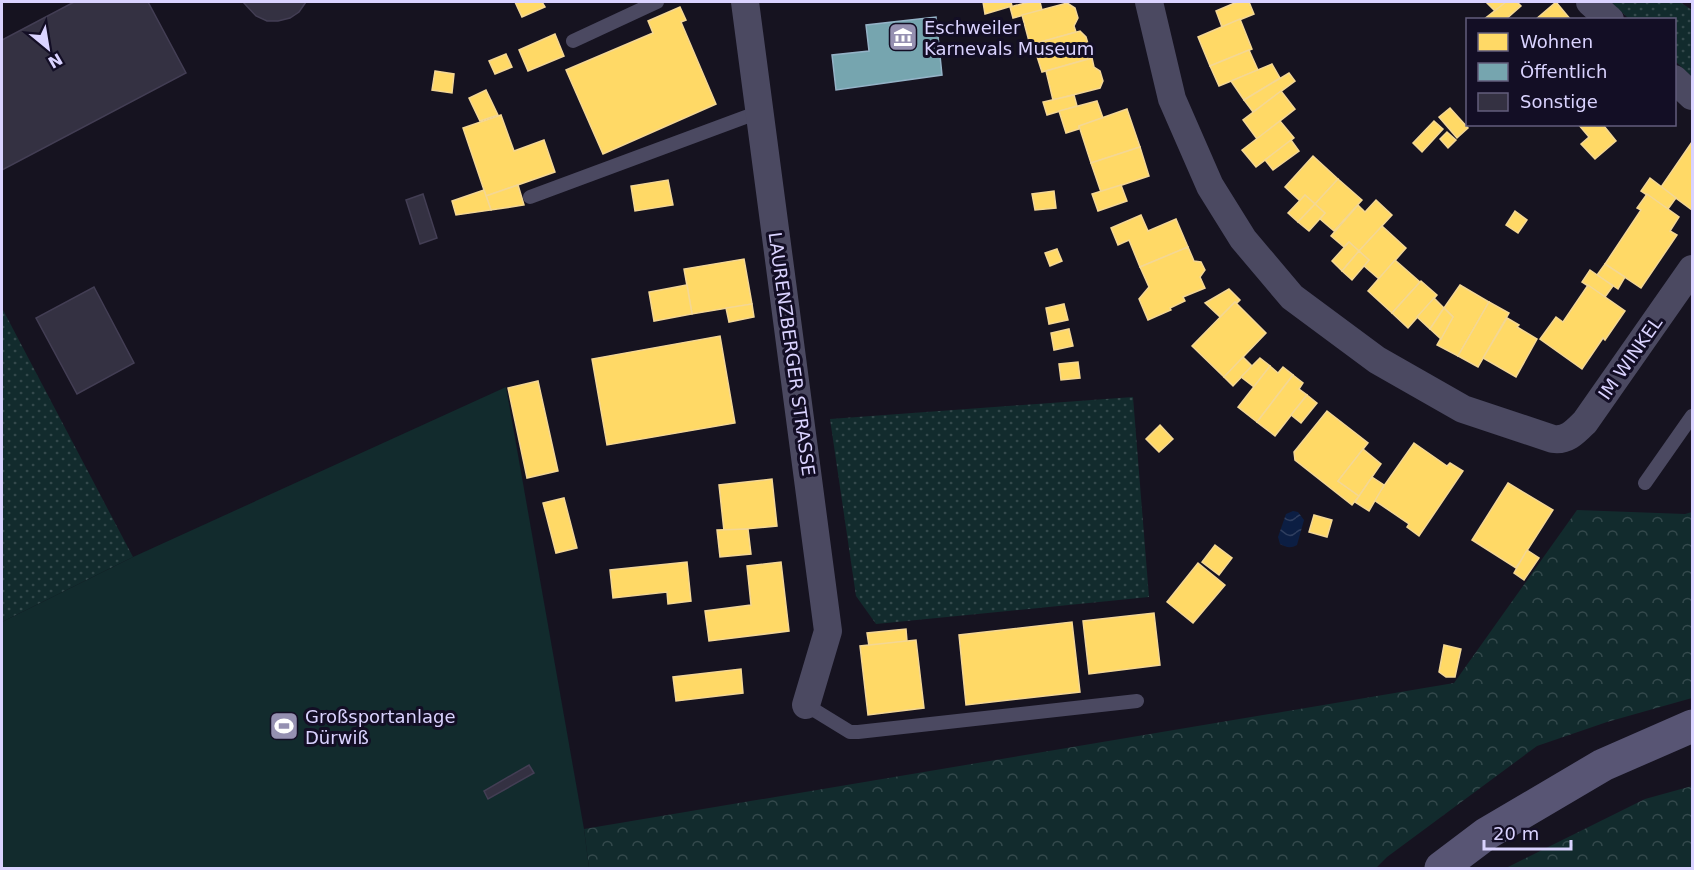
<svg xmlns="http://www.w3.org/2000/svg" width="1694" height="870" font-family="'DejaVu Sans',sans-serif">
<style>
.grass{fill:url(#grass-dots)}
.forest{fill:url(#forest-crowns)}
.pitch{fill:#122b2d}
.water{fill:url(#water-waves)}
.homes{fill:#ffd966;stroke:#f4d794;stroke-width:1.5}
.public{fill:#76a5af;stroke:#94b3c7;stroke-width:1.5}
.building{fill:#343142;stroke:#433e54;stroke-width:1.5}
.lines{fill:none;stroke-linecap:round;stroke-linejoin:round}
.lane{stroke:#4b4961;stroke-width:14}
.street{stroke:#4b4961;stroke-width:28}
.secondary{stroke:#585574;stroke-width:33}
.labels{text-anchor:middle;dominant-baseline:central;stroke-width:6;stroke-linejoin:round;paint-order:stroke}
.poi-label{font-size:18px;fill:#dad3ff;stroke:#130e25;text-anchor:start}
.street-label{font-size:18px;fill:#dad3ff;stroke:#130e25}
</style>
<defs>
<pattern id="grass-dots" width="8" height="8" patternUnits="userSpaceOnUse" patternTransform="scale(1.5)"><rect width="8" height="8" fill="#122b2d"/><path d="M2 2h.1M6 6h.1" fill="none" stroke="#34494c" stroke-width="1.8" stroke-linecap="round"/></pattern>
<pattern id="forest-crowns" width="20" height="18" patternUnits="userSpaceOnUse" patternTransform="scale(1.5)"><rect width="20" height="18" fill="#122b2d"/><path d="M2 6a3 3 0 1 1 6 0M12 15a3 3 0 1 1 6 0" fill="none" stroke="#34494c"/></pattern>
<pattern id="water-waves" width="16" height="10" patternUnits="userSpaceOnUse" patternTransform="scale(1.5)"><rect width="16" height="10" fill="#0c1e43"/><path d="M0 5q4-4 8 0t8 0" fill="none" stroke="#2f3e5f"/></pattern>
</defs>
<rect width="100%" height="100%" fill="#161320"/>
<g class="grass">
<polygon points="1611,2 1680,2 1692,10 1692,77 1675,61 1674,20 1629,19"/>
<polygon points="2,308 133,557 2,622"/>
<polygon points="1133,397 1149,597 876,624 856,596 830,419"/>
</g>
<g class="forest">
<polygon points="1577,510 1685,514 1692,512 1692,698 1607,722 1537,746 1387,857 1376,868 589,868 584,829 1454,683"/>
<polygon points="1692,786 1692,868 1506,868 1645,799"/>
</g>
<polygon class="pitch" points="506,387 584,829 589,868 2,868 2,622 133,557"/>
<path class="water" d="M1293,511L1298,512L1304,520L1297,545C1290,549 1286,547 1280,544L1278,537L1286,514Z"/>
<g class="homes">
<polygon points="515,2 542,2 545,7 522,17"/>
<polygon points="983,2 1011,2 1012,6 985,14"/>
<polygon points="1029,2 1040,2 1042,10 1013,18 1010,7"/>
<polygon points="1237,2 1249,2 1254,14 1222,27 1216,11"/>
<polygon points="1486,2 1506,2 1495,11"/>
<polygon points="1506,2 1517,2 1521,6 1505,20 1483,20"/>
<polygon points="1556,2 1571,20 1535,20"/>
<polygon points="1067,3 1075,8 1078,18 1074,26 1076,32 1030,45 1022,15"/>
<polygon points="680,7 686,20 681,22 716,104 603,154 566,70 653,33 648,21"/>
<polygon points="1240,19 1252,49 1210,66 1198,37"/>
<polygon points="1080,31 1086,37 1089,47 1086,53 1088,59 1042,72 1033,44"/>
<polygon points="555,34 564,56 528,71 519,50"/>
<polygon points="1249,50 1258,70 1219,86 1210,66"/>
<polygon points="506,54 512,67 495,74 489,61"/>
<polygon points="1092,58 1094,67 1100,71 1103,81 1100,88 1053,100 1046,71"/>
<polygon points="1272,64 1280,78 1244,100 1231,81"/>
<polygon points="435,71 454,74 452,93 432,90"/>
<polygon points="1289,73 1295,81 1253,112 1244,100"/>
<polygon points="486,90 498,115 480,121 469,98"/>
<polygon points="1281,91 1295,109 1257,139 1243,120"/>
<polygon points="1074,95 1077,106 1047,115 1043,102"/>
<polygon points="1097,101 1103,118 1079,126 1079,129 1066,133 1059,111"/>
<polygon points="1450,108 1468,128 1457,138 1439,117"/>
<polygon points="1127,109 1140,147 1091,163 1079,126"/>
<polygon points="501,115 514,151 544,140 555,172 486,196 463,128"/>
<polygon points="1280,121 1294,138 1256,167 1242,150"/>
<polygon points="1434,121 1443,129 1422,152 1413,143"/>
<polygon points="1578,124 1605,124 1604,126 1616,141 1595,159 1581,144 1589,137"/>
<polygon points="1447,132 1456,140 1448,148 1440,139"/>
<polygon points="1291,140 1299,151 1273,170 1265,160"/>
<polygon points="1692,142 1692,210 1661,187"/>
<polygon points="1140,147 1149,176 1101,192 1091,163"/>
<polygon points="1313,156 1338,179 1315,204 1305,195 1300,201 1285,187"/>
<polygon points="1650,178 1676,198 1668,209 1641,191"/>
<polygon points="1338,179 1362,200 1334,231 1320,219 1325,213 1315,204"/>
<polygon points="668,180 673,205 635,211 631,186"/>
<polygon points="518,185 524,205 491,210 486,196"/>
<polygon points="1121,185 1127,201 1098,211 1092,194"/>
<polygon points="484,190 491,210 456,215 452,201"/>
<polygon points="1054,191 1056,208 1035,210 1032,194"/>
<polygon points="1647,194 1679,217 1670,231 1677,235 1641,288 1605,264 1641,210 1637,208"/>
<polygon points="1305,195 1315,204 1298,222 1288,213"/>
<polygon points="1376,200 1392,215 1359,251 1349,242 1344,247 1331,236 1358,205 1365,212"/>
<polygon points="1315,204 1325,213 1309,231 1298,222"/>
<polygon points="1515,211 1527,220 1518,233 1506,225"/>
<polygon points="1141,215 1148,231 1176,219 1188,247 1140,267 1129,240 1118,245 1111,228"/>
<polygon points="1382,226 1406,248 1379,279 1364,266 1369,260 1359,251"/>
<polygon points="1349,242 1359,251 1342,271 1332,261"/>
<polygon points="1188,247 1194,261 1201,262 1205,270 1200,277 1205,288 1183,297 1185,301 1170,308 1171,310 1148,320 1139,299 1149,287 1140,267"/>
<polygon points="1057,249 1062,261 1050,266 1045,253"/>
<polygon points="1359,251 1369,260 1352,280 1342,271"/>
<polygon points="744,259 752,304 692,314 684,269"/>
<polygon points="1395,260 1420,282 1392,313 1368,291"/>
<polygon points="1605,264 1625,277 1618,289 1597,275"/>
<polygon points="1590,270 1613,286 1605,297 1582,282"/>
<polygon points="1421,281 1437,295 1408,328 1392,313"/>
<polygon points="687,285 692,314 654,321 649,292"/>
<polygon points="1460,285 1489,302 1458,356 1437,345 1453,317 1444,308"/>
<polygon points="1588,285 1625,311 1605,340 1603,338 1582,369 1540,339 1556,317 1563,322"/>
<polygon points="1229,289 1240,300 1236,304 1235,302 1220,317 1205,303"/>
<polygon points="1434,298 1444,308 1430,329 1417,317"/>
<polygon points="1235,302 1266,333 1224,377 1192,346"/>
<polygon points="1489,302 1509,313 1478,367 1458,356"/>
<polygon points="752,304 754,317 729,322 726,308"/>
<polygon points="1064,304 1068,320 1049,324 1046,308"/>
<polygon points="1444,308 1453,317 1441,339 1430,329"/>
<polygon points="1507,318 1519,325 1517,327 1537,339 1516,377 1483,358"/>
<polygon points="1069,329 1073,346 1054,350 1051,333"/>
<polygon points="720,336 735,423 607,445 592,359"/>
<polygon points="1243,357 1252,366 1233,386 1224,377"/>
<polygon points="1260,358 1270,366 1254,387 1241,377"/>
<polygon points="1078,362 1080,378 1061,380 1059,364"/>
<polygon points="1270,366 1278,373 1283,367 1293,375 1257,422 1238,407"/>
<polygon points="1293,375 1303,383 1299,389 1307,395 1275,436 1257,422"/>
<polygon points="538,381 558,471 527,478 508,388"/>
<polygon points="1307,395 1317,403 1301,423 1291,415"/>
<polygon points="1327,411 1368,443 1338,481 1359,496 1352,505 1295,460 1294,452"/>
<polygon points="1160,425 1173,439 1159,452 1146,439"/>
<polygon points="1414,443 1447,466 1450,463 1463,471 1419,536 1407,527 1409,524 1374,500"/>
<polygon points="1363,449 1381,464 1359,496 1338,481"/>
<polygon points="1372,477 1384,485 1369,511 1355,502"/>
<polygon points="772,479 777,526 724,531 719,485"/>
<polygon points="1508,483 1553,510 1516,568 1472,540"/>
<polygon points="564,498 577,548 556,553 543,503"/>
<polygon points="1314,515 1332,520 1327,537 1309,532"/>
<polygon points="748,529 751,554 720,557 717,530"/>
<polygon points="1215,545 1232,558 1219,575 1202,562"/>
<polygon points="1527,550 1539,558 1524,580 1514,573"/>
<polygon points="687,562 691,601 668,604 667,592 613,598 610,570"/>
<polygon points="781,562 789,631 709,641 705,611 751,605 747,566"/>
<polygon points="1198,563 1225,585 1193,623 1167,602"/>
<polygon points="1154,613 1160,665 1089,674 1083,621"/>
<polygon points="1072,622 1080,692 966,705 959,635"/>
<polygon points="906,629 907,641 869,646 867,633"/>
<polygon points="916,640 924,708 868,715 860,646"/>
<polygon points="1444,645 1461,649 1455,677 1446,677 1439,672"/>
<polygon points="741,669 743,693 676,701 673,677"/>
</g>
<polygon class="public" points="936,17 942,75 836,90 832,55 869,51 866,25"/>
<g class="building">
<polygon points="74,2 148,2 186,73 2,170 2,40"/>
<polygon points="243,2 306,2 299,12 290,18 278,21 267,21 256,16"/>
<polygon points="423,194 437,238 420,244 406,200"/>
<polygon points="94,287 134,363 77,394 36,318"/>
<polygon points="529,765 534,773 488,799 484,791"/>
</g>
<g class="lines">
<g class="lane">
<polyline points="573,41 657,2"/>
<polyline points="530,197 759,112"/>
<polyline points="1645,483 1692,416"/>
<polyline points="806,705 850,732 858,732 1137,701"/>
</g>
<g class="street">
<polyline points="745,2 828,631 806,705"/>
<path d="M1149,2L1172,99L1210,186L1243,239L1292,297L1377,360L1463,409L1553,439C1567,441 1575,432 1585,422L1692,269"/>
<polyline points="1590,2 1610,20"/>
<polyline points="1674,79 1692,96"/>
</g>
<polyline class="secondary" points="1441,868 1486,834 1603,765 1692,726"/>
</g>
<defs>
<g id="museum-square" transform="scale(1.5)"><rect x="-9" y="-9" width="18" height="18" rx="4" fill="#9590b1" stroke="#130e25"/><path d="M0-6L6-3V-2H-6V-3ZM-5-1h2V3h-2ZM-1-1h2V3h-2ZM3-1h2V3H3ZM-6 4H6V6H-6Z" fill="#fff"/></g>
<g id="stadium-square" transform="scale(1.5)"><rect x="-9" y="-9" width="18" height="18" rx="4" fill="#9590b1" stroke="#130e25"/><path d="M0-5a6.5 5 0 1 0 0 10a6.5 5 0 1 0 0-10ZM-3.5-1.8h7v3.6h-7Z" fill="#fff"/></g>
</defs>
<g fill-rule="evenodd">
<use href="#museum-square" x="903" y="37"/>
<use href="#stadium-square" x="284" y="726"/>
</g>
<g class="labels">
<g class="poi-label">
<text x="924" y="27">Eschweiler<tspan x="924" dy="21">Karnevals Museum</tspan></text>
<text x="305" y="716">Großsportanlage<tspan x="305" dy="21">Dürwiß</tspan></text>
</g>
<g class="street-label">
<text transform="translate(792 354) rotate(82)">LAURENZBERGER STRASSE</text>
<text transform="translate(1630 358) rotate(-55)">IM WINKEL</text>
</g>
</g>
<rect width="1694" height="870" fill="none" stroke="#dad3ff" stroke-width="6"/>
<rect x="1466" y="18" width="210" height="108" fill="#130e25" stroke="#635d7c" stroke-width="1.5"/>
<rect x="1478" y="33" width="30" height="18" fill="#ffd966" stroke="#635d7c" stroke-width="1.5"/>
<text x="1520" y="48" font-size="18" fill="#dad3ff">Wohnen</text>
<rect x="1478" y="63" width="30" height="18" fill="#76a5af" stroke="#635d7c" stroke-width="1.5"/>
<text x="1520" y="78" font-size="18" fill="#dad3ff">Öffentlich</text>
<rect x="1478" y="93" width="30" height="18" fill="#343142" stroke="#635d7c" stroke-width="1.5"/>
<text x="1520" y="108" font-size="18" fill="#dad3ff">Sonstige</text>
<g transform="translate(48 48) rotate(150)" stroke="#130e25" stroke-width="4.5" paint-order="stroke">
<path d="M0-4.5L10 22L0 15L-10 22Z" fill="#dad3ff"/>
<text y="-9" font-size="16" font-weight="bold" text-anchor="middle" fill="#dad3ff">N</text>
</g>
<path d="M1484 840v9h87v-9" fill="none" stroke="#dad3ff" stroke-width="3"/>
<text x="1493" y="840" font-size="18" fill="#dad3ff" stroke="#130e25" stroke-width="4.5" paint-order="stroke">20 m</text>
</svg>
